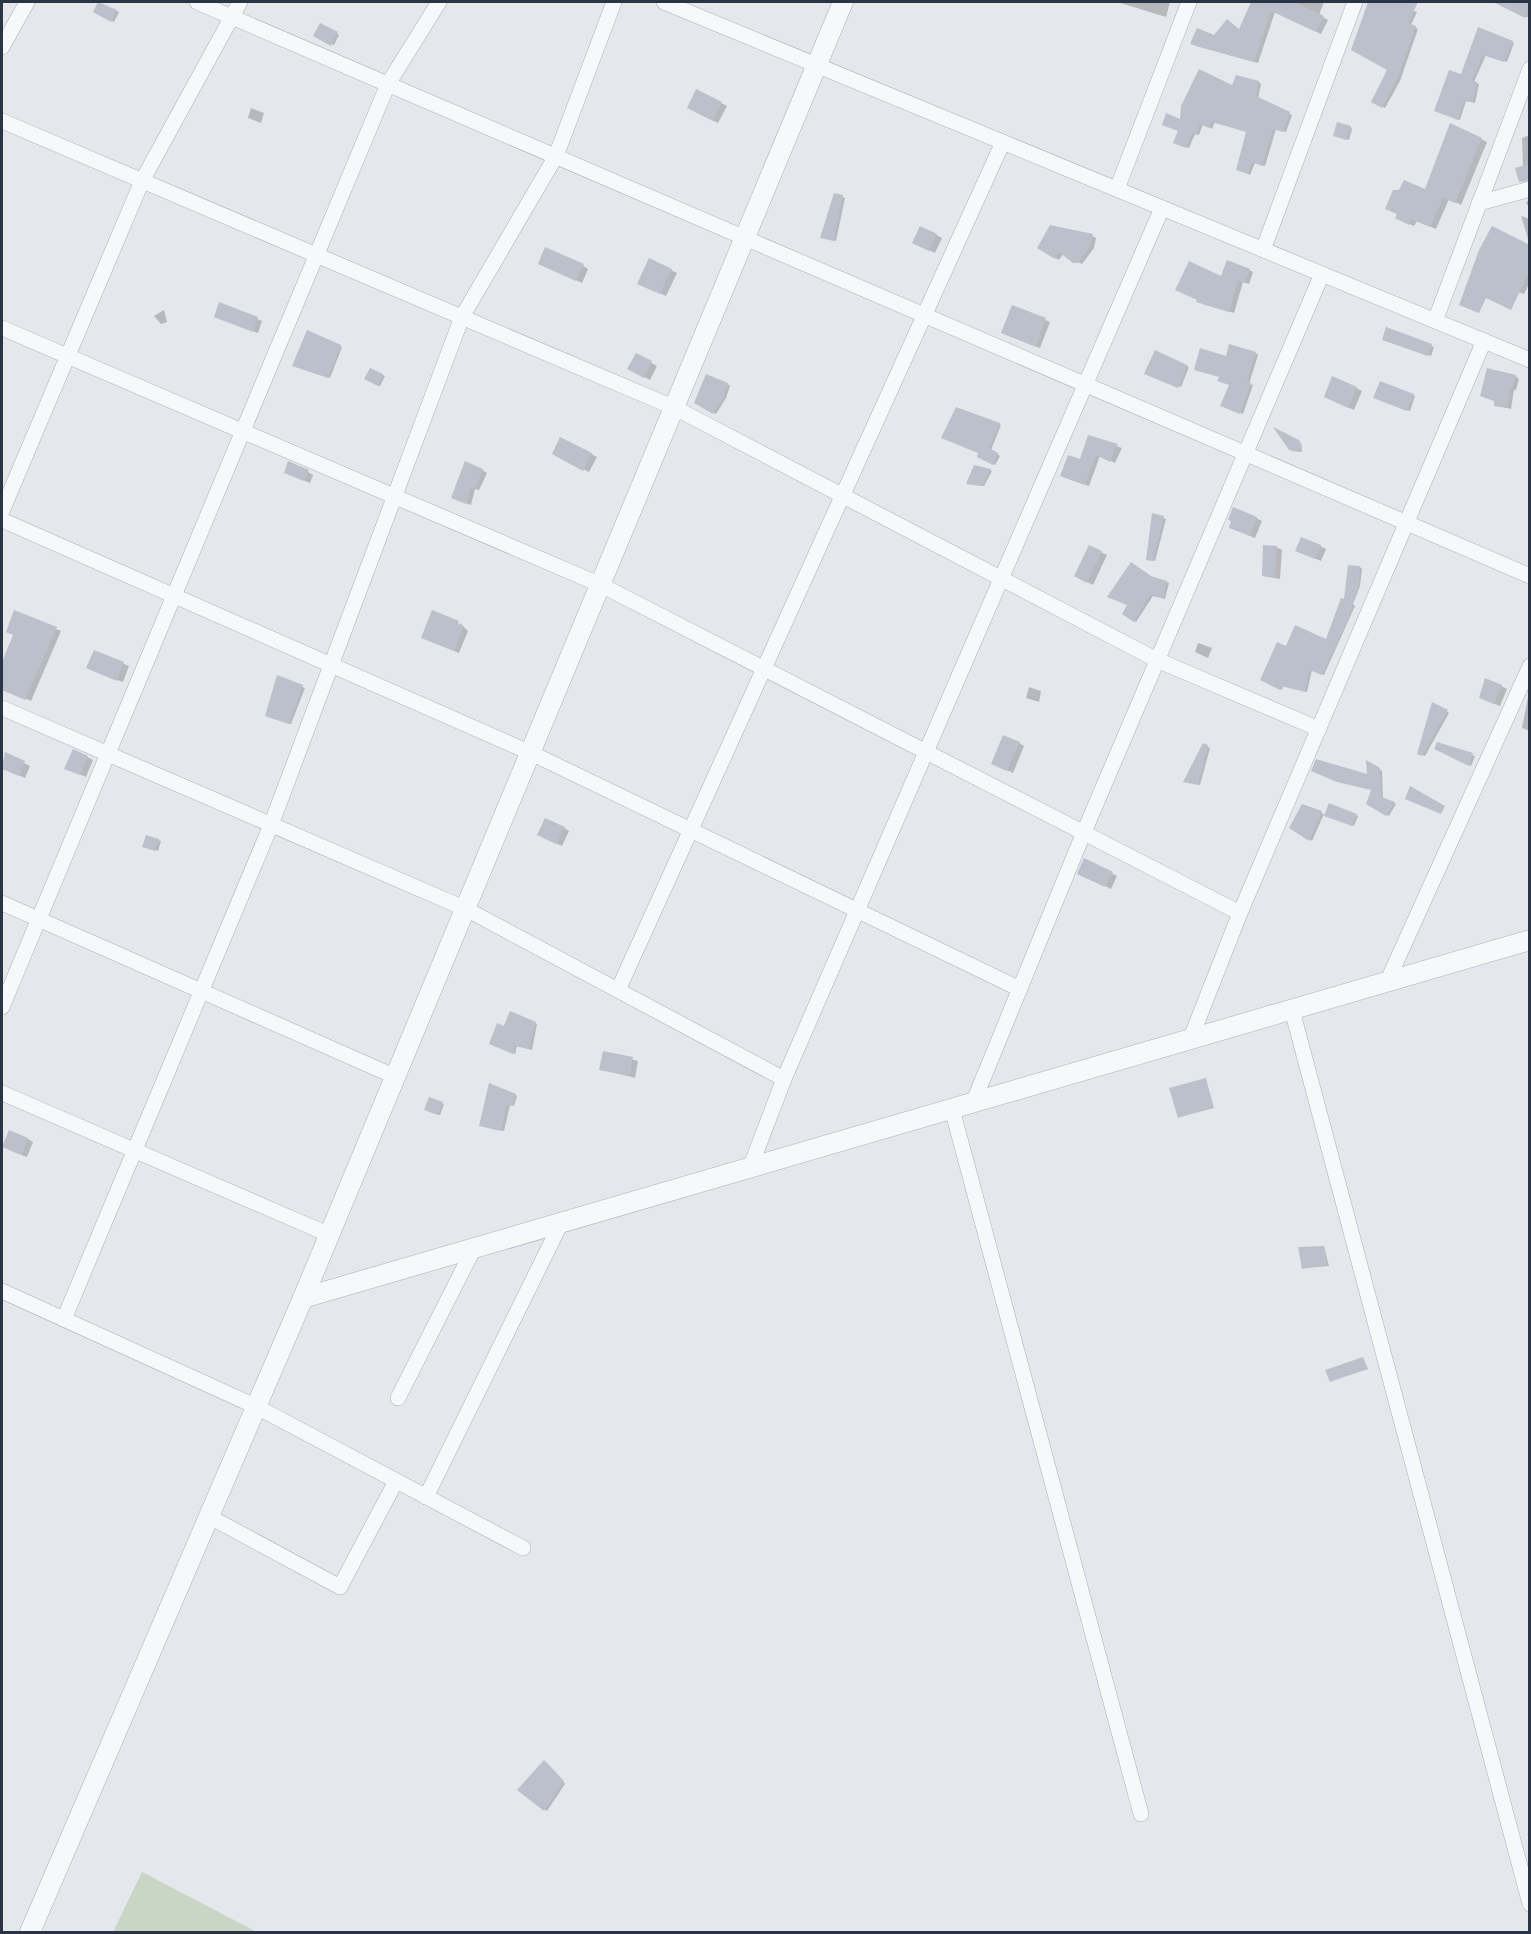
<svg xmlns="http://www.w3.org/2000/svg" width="1531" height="1934" font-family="Karla,sans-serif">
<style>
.green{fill:#c9d6c5}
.shadow{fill:#0003}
.building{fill:#bbc0ca}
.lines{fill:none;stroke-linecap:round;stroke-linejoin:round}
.minor-casing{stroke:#a9aeb7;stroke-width:16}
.tertiary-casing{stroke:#a9aeb7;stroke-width:21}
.minor{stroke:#f7f8fa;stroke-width:15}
.tertiary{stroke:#f7f8fa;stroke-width:20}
</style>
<rect width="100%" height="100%" fill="#e4e7ec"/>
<polygon class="green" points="142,1872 257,1932 113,1932"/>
<g class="shadow">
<polygon points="1117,2 1170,2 1166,17"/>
<polygon points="1253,2 1324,2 1319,15 1328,20 1321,34 1275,12 1258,63 1196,46 1240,31"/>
<polygon points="1370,2 1388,2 1417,12 1411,25 1418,29 1400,81 1385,108 1373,102 1389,69 1353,49"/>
<polygon points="1495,2 1530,2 1529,18"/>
<polygon points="99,3 119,12 114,22 95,12"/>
<polygon points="320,25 339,35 334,45 315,36"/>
<polygon points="1479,29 1514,43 1507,62 1486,55 1474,82 1479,84 1475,103 1466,101 1460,120 1438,111 1462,76"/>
<polygon points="1259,82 1261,84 1258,99 1292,115 1286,132 1276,129 1265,166 1255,163 1250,175 1240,170 1248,132 1215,122 1212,129 1203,124 1199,135 1195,134 1189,148 1178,144 1182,121 1233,88"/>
<polygon points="721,103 727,106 718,123 694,111"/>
<polygon points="251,108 264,113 261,123 248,118"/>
<polygon points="1350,127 1352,129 1349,140 1337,136"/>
<polygon points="1530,135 1530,179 1523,182 1520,180 1523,167 1522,138"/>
<polygon points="1481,139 1487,142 1461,205 1449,199 1436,229 1417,221 1414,226 1402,221"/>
<polygon points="843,197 845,198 836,241 824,238"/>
<polygon points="1530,200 1530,210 1526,202"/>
<polygon points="1521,216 1530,219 1530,245"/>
<polygon points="936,235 942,238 935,253 919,246"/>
<polygon points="1092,236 1096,238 1094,248 1082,264 1063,254 1059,260 1039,248"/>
<polygon points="650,260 677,273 666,296 644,286"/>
<polygon points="546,266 583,266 588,269 582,283"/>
<polygon points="1249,270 1253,272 1249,284 1243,282 1234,313 1202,304 1222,278"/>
<polygon points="1530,271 1530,282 1524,294 1474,279"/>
<polygon points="220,304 262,321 258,333 215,317"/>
<polygon points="1013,307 1050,322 1040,348 1007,335"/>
<polygon points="164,310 167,322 161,324 154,316"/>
<polygon points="308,332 342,347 330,378 296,366"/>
<polygon points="1386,341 1431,346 1434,347 1431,356"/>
<polygon points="1156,352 1189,367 1181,387 1148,375"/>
<polygon points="1256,353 1258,355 1249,384 1253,385 1243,414 1224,407 1231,385 1220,377 1227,357"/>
<polygon points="637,355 657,366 650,380 629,369"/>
<polygon points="370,370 385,376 380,386 366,379"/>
<polygon points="1515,376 1519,379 1516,390 1514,390 1511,409 1495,405"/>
<polygon points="728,384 730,386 726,398 716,414 696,403"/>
<polygon points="1356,388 1362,391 1354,410 1331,400"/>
<polygon points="1413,395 1415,396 1410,411 1377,399"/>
<polygon points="979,416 1001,425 991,450 1000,456 995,465 979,456"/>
<polygon points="1278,431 1301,443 1302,452 1292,451"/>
<polygon points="1089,437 1122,448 1115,463 1100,456 1089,486 1066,478 1081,461"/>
<polygon points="561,439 597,457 589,472 554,454"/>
<polygon points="482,470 487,473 479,490 475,489 471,505 457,500"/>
<polygon points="990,470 992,471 984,486 968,484"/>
<polygon points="308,472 313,475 310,483 291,475"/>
<polygon points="1153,515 1166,519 1155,561 1150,560"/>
<polygon points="1256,518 1262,521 1255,538 1236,530 1233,521"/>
<polygon points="1320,546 1326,549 1321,561 1302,553"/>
<polygon points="1090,547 1107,555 1093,585 1076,576"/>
<polygon points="1276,547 1282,550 1280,579 1263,576"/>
<polygon points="1360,567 1362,569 1360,586 1353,604 1355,606 1324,675 1312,670 1307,692 1283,686 1282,690 1262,679 1287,648 1327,641"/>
<polygon points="1151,578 1169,583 1165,599 1153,596 1136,622 1124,614"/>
<polygon points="460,623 468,631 459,653 428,640 456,632"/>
<polygon points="56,629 61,631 31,701 2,688 2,666 15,635"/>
<polygon points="1198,643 1212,648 1208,658 1195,652"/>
<polygon points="95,652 129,666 123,682 94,671"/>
<polygon points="278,677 305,688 291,724 268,717"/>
<polygon points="1501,686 1507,689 1500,706 1486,701"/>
<polygon points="1029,687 1041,691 1039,702 1026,698"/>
<polygon points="1528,697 1530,698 1530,731 1522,728"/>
<polygon points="1433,704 1449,713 1425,756 1418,753"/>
<polygon points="1019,743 1024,746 1013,773 998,766"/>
<polygon points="1437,744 1475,756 1471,766 1435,749"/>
<polygon points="1204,745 1210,748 1200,785 1187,782"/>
<polygon points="5,754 30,766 25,778 2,768"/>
<polygon points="87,757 93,760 86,777 71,771"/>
<polygon points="1368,763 1382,771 1383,799 1396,804 1389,816 1368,803 1373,790 1368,776"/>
<polygon points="1303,805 1324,814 1312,841 1291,827"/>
<polygon points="1356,815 1358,816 1354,826 1328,816"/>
<polygon points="564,828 569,831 562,846 544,838"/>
<polygon points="147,837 161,841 158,851 146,847"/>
<polygon points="1085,860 1117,876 1111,889 1085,876"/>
<polygon points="511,1013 537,1024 532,1050 517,1046 515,1054 493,1045"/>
<polygon points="604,1053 638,1061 635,1078 601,1069"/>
<polygon points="1206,1080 1214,1108 1179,1117"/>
<polygon points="515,1095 517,1096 514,1106 510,1105 504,1131 483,1126"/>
<polygon points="442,1103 444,1104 440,1115 428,1111"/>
<polygon points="28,1139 33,1142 27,1157 9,1150"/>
<polygon points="1324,1247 1329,1266 1303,1268"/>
<polygon points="1363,1358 1368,1369 1331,1381"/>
<polygon points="547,1763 565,1784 547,1811 519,1790"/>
</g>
<g class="building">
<polygon points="98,2 117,10 111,22 93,12"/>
<polygon points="1251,2 1294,2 1324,16 1316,32 1271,11 1254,62 1190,44 1197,28 1214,35 1227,19 1239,29"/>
<polygon points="1368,2 1418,2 1408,23 1416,26 1397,79 1382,108 1371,102 1387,70 1351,50"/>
<polygon points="1493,2 1530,2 1530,6 1525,18"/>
<polygon points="320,23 338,32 331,46 313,36"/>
<polygon points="1478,27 1513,41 1504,62 1483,55 1472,80 1477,82 1473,102 1464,101 1458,120 1434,111 1449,70 1461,74"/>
<polygon points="1199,69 1232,85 1236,75 1259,81 1256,96 1290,112 1283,132 1273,129 1262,166 1252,162 1248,174 1236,170 1246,132 1212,122 1209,128 1200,124 1196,135 1192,134 1186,148 1173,143 1178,131 1162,125 1166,113 1180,119 1181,106"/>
<polygon points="696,89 722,102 713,121 687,108"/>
<polygon points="1337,122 1351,126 1346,140 1333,136"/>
<polygon points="1450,123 1482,138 1455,203 1443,198 1430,227 1411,219 1409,225 1395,218 1397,214 1385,209 1393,190 1399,190 1404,180 1425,189"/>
<polygon points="1530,164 1530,180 1519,182 1515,168"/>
<polygon points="834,193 843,195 834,241 820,238"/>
<polygon points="1050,225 1093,234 1090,246 1078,263 1073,263 1059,252 1055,259 1037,248"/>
<polygon points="920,226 937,234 929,251 912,243"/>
<polygon points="1492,226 1530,245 1530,270 1511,310 1486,298 1479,313 1459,305 1479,250"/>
<polygon points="545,247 584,264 576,281 538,264"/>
<polygon points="649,258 672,269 660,294 637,284"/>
<polygon points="1227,260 1250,269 1245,283 1238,281 1229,312 1196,302 1197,300 1175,290 1189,261 1221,276"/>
<polygon points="219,302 258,317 253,332 214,317"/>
<polygon points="1012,305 1046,318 1036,347 1001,333"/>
<polygon points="1386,327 1432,344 1428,356 1382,340"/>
<polygon points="307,330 341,345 328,378 292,366"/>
<polygon points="1229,344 1256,352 1247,381 1251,383 1240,414 1220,406 1229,385 1217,381 1219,377 1194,370 1200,348 1226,356"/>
<polygon points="1155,350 1187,365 1178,388 1144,374"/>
<polygon points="636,353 652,361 644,378 627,369"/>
<polygon points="370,368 383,374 378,386 364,379"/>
<polygon points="1487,368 1516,375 1512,389 1510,389 1507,408 1494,406 1494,401 1480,396"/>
<polygon points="706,374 728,383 724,397 713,414 694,403"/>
<polygon points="1332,376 1357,387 1348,408 1324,397"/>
<polygon points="1380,381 1414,394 1407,411 1373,398"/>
<polygon points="956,407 1000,423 989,448 998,453 993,465 977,457 978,453 941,438"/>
<polygon points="1273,427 1299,440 1302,446 1299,451 1289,450"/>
<polygon points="1088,435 1118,444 1110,462 1096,455 1085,485 1060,476 1068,455 1080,459"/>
<polygon points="560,437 592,453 583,471 552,454"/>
<polygon points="288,461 309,470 304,481 284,473"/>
<polygon points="465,461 483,469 475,489 471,487 466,504 451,498"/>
<polygon points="974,465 991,469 982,486 966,484"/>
<polygon points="1233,507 1257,517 1250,536 1229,528 1231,521 1228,520"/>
<polygon points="1152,513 1164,516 1153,561 1146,560"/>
<polygon points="1301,537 1321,545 1315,559 1295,551"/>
<polygon points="1089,545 1102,551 1087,583 1074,576"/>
<polygon points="1263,545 1277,546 1275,577 1262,576"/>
<polygon points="1131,562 1151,576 1167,581 1163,598 1150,595 1134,622 1122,614 1127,605 1107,597"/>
<polygon points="1348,565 1360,566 1359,584 1349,617 1322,675 1309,670 1305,692 1281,686 1280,690 1260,680 1277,642 1286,646 1295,625 1326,639 1341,598 1344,599"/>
<polygon points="14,610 57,627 25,700 2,690 2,662 13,635 6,632"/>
<polygon points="432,610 459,621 458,624 463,626 454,651 421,638"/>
<polygon points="94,650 124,662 117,681 86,668"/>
<polygon points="277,675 303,685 289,724 265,716"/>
<polygon points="1485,678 1502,685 1494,704 1479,698"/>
<polygon points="1432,702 1448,710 1422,756 1417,754"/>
<polygon points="1003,735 1020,742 1007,771 991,764"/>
<polygon points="1437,742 1473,753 1469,766 1434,749"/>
<polygon points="1203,743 1208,745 1198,785 1183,782"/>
<polygon points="73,749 88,756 80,775 64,769"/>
<polygon points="5,752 25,761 19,776 2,769"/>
<polygon points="1316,759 1367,774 1366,760 1380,768 1381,797 1395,802 1386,816 1366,804 1371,790 1337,782 1311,771"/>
<polygon points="1410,786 1445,806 1441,814 1405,799"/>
<polygon points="1329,803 1357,814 1352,826 1324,816"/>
<polygon points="1302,804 1322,811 1309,841 1289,828"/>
<polygon points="545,818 565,827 556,844 537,835"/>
<polygon points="146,835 159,839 155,851 142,847"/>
<polygon points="1084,858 1113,872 1105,887 1077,874"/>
<polygon points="510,1011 536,1022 529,1049 515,1046 513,1054 489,1044 497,1023 504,1026"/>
<polygon points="603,1051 633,1057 630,1076 599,1070"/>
<polygon points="1206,1078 1213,1107 1178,1118 1169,1088"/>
<polygon points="489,1083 516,1094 512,1106 507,1105 501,1131 479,1126"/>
<polygon points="429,1097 443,1102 438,1115 424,1110"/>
<polygon points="9,1130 28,1138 22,1155 2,1147"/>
<polygon points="1324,1246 1327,1265 1302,1269 1298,1247"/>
<polygon points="1363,1357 1367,1368 1330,1382 1325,1370"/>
<polygon points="544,1760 564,1781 544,1811 517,1790"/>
</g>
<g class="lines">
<g class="minor-casing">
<g id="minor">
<polyline points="197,2 1530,576"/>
<polyline points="664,2 1530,360"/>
<polyline points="2,47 27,2"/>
<polyline points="2,121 675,408 1157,660 1319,729"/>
<polyline points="1117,189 1189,2"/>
<polyline points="1479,203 1530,189"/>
<polyline points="1263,250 1355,2"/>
<polyline points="1435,321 1530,69"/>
<polyline points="2,328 601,585 1240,913"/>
<polyline points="2,511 142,181 240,2"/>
<polyline points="2,520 531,753 1020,989"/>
<polyline points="2,708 466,909 784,1079"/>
<polyline points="2,903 396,1077"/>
<polyline points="1387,982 1530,666"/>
<polyline points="618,990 1003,142"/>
<polyline points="2,1007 388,84 439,2"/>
<polyline points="1292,1010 1530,1904"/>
<polyline points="1190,1040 1240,913 1484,341"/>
<polyline points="2,1093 330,1235"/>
<polyline points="973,1103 1084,832 1322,274"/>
<polyline points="952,1109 1141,1814"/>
<polyline points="750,1168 784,1079 1162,208"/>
<polyline points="2,1291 257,1407 523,1548"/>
<polyline points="64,1319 271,825 462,317 556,156 614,2"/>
<polyline points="398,1398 474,1248"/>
<polyline points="426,1497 561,1223"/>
<polyline points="210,1517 340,1587 396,1481"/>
</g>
</g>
<g class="tertiary-casing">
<g id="tertiary">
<polyline points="303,1298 1530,940"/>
<polyline points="30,1932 303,1298 843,2"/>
</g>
</g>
<use href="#minor" class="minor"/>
<use href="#tertiary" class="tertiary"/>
</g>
<rect width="1531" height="1934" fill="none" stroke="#2b3445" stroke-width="6"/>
</svg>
